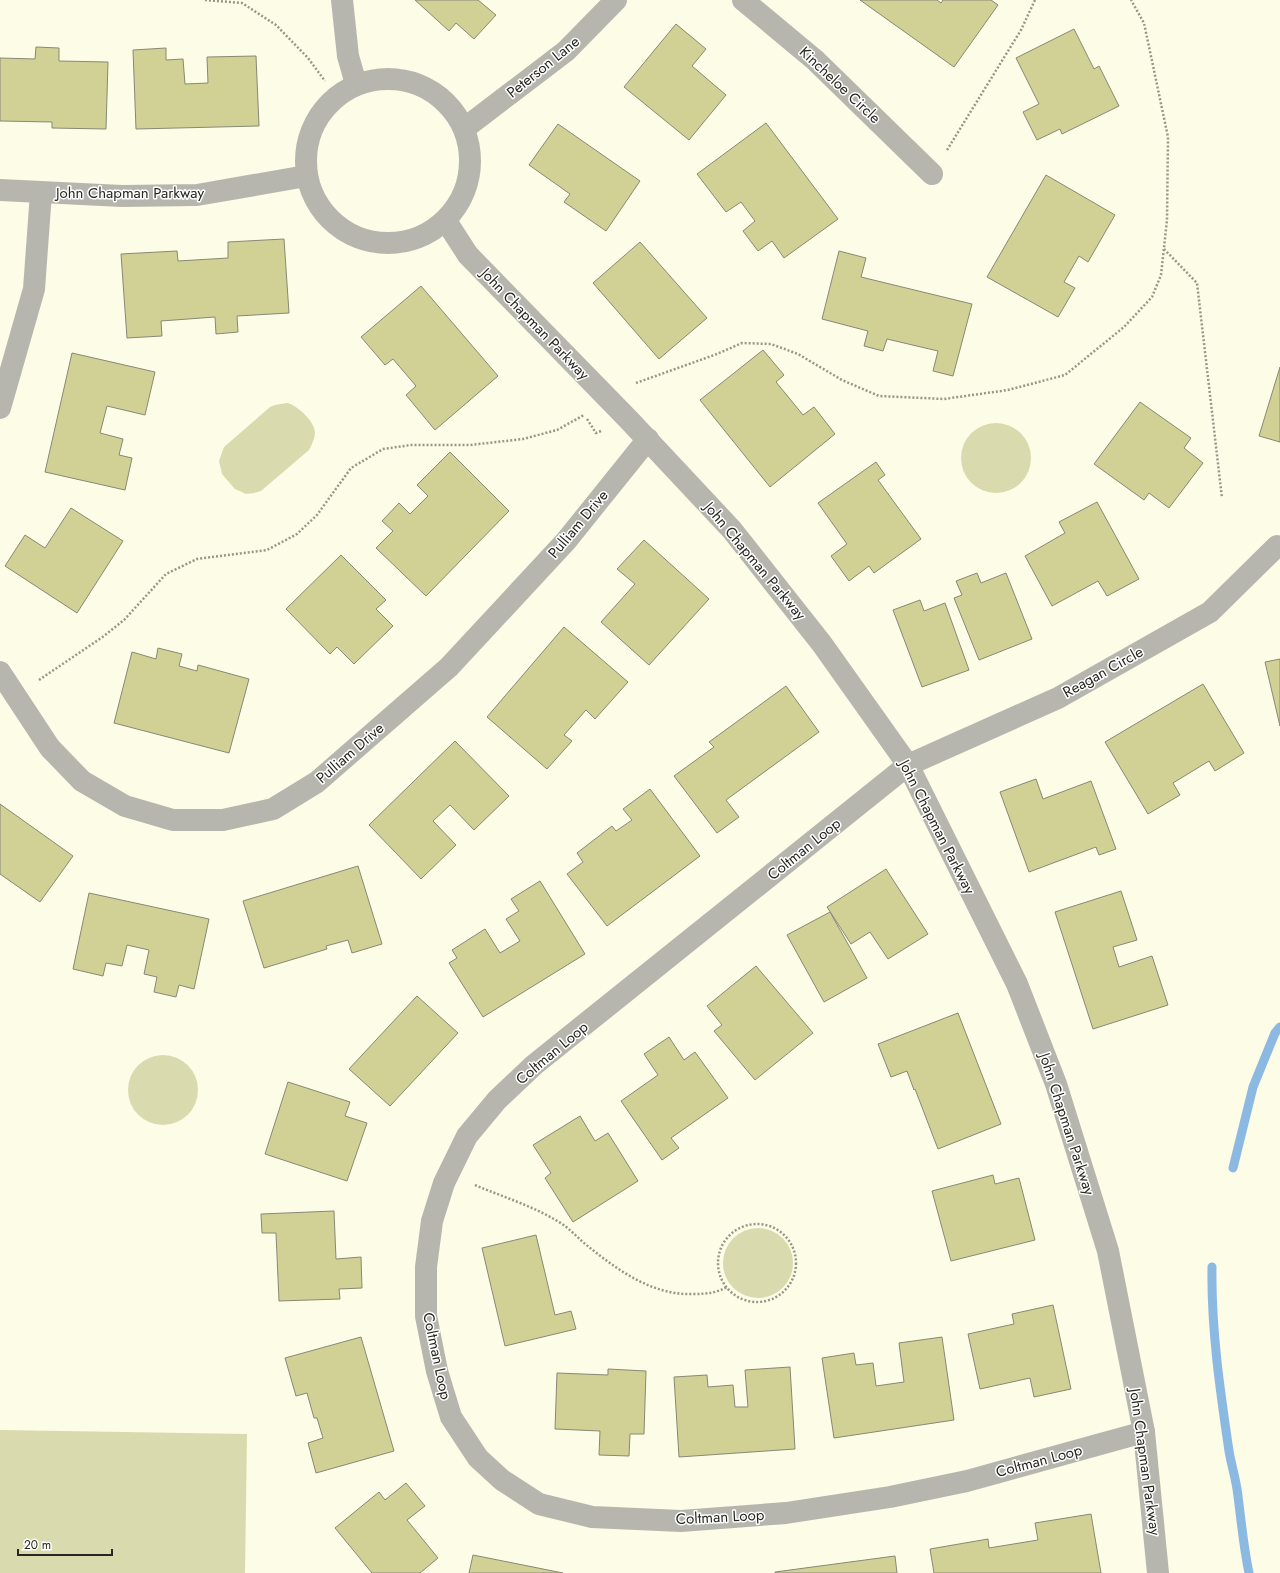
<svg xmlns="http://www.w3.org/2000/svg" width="1280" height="1573" font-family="Jost,sans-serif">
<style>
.green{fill:#dadaaf}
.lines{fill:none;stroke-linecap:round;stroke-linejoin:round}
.stream{stroke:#8bb9e2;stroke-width:9}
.building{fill:#d1d196;stroke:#888876}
.path{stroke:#979788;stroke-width:2.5;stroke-dasharray:2 2;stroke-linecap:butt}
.street{stroke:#b6b6ae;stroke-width:22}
.labels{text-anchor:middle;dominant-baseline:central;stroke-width:3;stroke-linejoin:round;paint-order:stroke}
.street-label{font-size:15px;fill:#27271f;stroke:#fff}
</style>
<rect width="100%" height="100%" fill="#fcfce7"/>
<g class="green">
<path d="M287,403C297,405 314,421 315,432C315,438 312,444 309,450L261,491L254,493L246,494L235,489L222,474L219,461L224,447L270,407L275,405Z"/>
<circle cx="996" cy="458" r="35"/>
<circle cx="163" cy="1090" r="35"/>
<circle cx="758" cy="1263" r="35"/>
<polygon points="0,1430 247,1434 245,1573 0,1573"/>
</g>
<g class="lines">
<g class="stream">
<polyline points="1233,1168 1253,1087 1275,1033 1280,1027"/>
<path d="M1212,1267C1211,1328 1220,1390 1229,1451C1231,1463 1235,1476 1237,1489C1241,1517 1243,1545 1249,1573"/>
</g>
</g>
<g class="building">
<polygon points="415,0 478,0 496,15 474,39 456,23 449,31"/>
<polygon points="860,0 937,0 941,3 943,0 991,0 998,5 954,67"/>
<polygon points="676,24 706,49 692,66 726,95 689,140 624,87"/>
<polygon points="1074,29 1094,69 1099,66 1119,106 1062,134 1060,129 1037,140 1023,112 1039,104 1016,58"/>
<polygon points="36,47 59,48 59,61 108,62 106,129 52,128 52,122 0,121 0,58 35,59"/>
<polygon points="166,48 166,60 183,59 185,84 208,83 207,57 256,56 259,126 136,129 133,50"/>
<polygon points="766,123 838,219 784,258 772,241 758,251 743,231 755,221 741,202 726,212 697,174"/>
<polygon points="558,124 640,181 606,231 564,202 570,194 529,165"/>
<polygon points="1046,175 1115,215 1088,262 1079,256 1064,282 1075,288 1058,317 987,277"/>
<polygon points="284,239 289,313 237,316 238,332 216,334 215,317 161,321 162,336 127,338 121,254 177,251 178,261 228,258 228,242"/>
<polygon points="640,242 707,318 659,359 593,283"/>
<polygon points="839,251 866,258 861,277 972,304 953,376 933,371 938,351 887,339 883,351 864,346 868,331 822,319"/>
<polygon points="421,286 498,376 435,430 406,395 416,386 393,359 385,365 361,337"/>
<polygon points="763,350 784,375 776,382 803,415 814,407 835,434 770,487 700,400"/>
<polygon points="72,353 155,372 145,415 107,406 100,433 123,439 119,455 132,458 125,490 45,472"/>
<polygon points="1280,367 1280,442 1259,436"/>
<polygon points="1140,402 1191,438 1184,448 1203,463 1169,508 1149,493 1144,500 1094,464"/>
<polygon points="450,452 509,511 426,596 376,548 393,531 382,521 399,503 410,514 428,496 417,485"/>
<polygon points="876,462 885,475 878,480 921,539 874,573 869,566 849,581 831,556 847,544 818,503"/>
<polygon points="1097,502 1139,579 1107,596 1098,581 1052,606 1025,556 1065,533 1059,522"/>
<polygon points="71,508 123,541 77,613 5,566 25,535 45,548"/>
<polygon points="644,540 709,599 649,665 601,622 635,584 617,569"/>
<polygon points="341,555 386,600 376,609 393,626 354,664 337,647 330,654 286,609"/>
<polygon points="977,573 981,583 1006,573 1032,639 979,660 954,598 962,595 956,581"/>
<polygon points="920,600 924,611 945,603 969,670 922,687 893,610"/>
<polygon points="564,627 628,682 595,719 586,710 564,735 572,741 547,769 487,717"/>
<polygon points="158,648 182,654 179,666 197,671 198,665 249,679 229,753 114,723 132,652 156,659"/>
<polygon points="1280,659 1280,726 1265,662"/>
<polygon points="1203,684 1244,753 1215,771 1209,761 1173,783 1180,795 1148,814 1105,742"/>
<polygon points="786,686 819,732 726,800 739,817 717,833 674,776 714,747 709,742"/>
<polygon points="455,741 509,796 474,830 450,805 433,821 456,845 421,879 369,825"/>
<polygon points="1036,779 1043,799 1091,781 1116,849 1099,855 1096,847 1029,872 1000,792"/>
<polygon points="650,789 700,856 607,926 567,874 583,862 577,853 612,826 616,831 632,820 623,809"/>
<polygon points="0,804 73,856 40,902 0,874"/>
<polygon points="358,866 382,944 352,953 348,940 326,946 327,949 264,968 243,901"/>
<polygon points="886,869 928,934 888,959 870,932 851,944 827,907"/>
<polygon points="540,881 585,954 483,1017 449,963 457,958 452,950 485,929 500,953 520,941 506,919 519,911 511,899"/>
<polygon points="1121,891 1137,940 1113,947 1119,967 1152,956 1168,1005 1093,1029 1055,912"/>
<polygon points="89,893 209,919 194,989 179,985 176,997 154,992 157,977 144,974 149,950 127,945 122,966 106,963 103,976 73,969"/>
<polygon points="830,912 867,978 824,1002 787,935"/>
<polygon points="756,966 813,1033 755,1080 714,1031 722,1025 707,1006"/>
<polygon points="417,996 458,1033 390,1106 349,1069"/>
<polygon points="958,1013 1001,1124 938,1149 915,1089 914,1090 907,1071 891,1077 878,1044"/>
<polygon points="669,1037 684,1060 695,1052 728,1098 671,1138 679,1148 662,1160 621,1101 658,1075 644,1054"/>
<polygon points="288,1082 350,1102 345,1116 367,1123 347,1181 265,1154"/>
<polygon points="580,1116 595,1141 608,1133 638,1181 573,1222 545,1178 551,1173 533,1145"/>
<polygon points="993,1175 995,1184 1019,1178 1035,1240 951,1261 932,1191"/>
<polygon points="334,1211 336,1259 361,1257 362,1288 339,1289 340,1299 279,1301 276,1233 262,1233 261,1214"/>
<polygon points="536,1235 555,1315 571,1311 576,1329 505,1346 482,1248"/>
<polygon points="1053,1305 1071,1389 1034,1397 1030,1378 980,1389 968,1334 1014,1324 1012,1314"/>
<polygon points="361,1337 394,1451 316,1473 308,1443 323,1438 317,1418 314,1418 307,1393 296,1396 285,1358"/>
<polygon points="942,1337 954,1420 834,1438 822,1358 854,1353 856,1365 873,1363 876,1386 904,1382 899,1343"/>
<polygon points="790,1367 795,1449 679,1457 674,1377 707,1375 708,1387 733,1385 735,1407 748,1407 745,1370"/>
<polygon points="608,1369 646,1371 644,1434 630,1434 629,1456 599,1455 600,1431 555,1429 557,1373 608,1375"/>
<polygon points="406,1483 425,1506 407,1520 438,1558 420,1573 372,1573 335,1528 379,1492 385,1500"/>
<polygon points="1091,1514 1101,1573 934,1573 930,1549 988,1539 989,1548 1038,1540 1035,1523"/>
<polygon points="473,1555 563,1573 469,1573"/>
<polygon points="895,1556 897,1573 775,1573 775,1572"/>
</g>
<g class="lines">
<g class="path">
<polyline points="205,0 242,3 276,25 308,58 325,81"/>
<polyline points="947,150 1021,30 1035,0"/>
<polyline points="1164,249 1197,283 1222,498"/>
<polyline points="636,383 717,354 742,343 771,344 798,354 842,380 879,396 944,399 1008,390 1065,375 1124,327 1152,297 1161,275 1167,220 1168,137 1144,23 1131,0"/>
<polyline points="587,419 596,433 601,431"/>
<polyline points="39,680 104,636 124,620 166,574 197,559 267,550 297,534 317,515 351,468 383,449 411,445 470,445 523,439 557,430 584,415"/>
<path d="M475,1185C503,1197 533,1206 559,1222C569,1228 576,1236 584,1243C616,1269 652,1296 694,1294C707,1294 716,1293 727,1287"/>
<circle cx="757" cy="1263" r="39"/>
</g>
<g class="street">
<polyline points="342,0 348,56 356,84"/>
<polyline points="743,0 815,60 932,174"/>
<circle cx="388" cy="161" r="82"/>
<polyline points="465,128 566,51 616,0"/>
<polyline points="0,190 122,196 197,195 306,176"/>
<polyline points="446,221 468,255 629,420 732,530 822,644 908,765 1017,984 1056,1084 1108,1251 1144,1432 1158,1573"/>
<polyline points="0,408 34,289 41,193"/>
<polyline points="0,672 50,748 82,781 125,806 173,820 223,820 273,809 317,782 449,667 566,541 648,439"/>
<polyline points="1144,1432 967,1481 890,1497 786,1513 681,1521 592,1517 539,1504 502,1480 478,1458 451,1417 437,1371 426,1316 426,1267 432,1221 444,1183 467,1136 497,1100 534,1065 908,765 1058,698 1210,612 1277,546"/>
</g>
</g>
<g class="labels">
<g class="street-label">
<text transform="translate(543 67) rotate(-39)">Peterson Lane</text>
<text transform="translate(840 85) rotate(43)">Kincheloe Circle</text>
<text x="130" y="193">John Chapman Parkway</text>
<text transform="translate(535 324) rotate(46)">John Chapman Parkway</text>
<text transform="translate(578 524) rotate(-50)">Pulliam Drive</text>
<text transform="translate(755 561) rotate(50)">John Chapman Parkway</text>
<text transform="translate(1103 672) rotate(-29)">Reagan Circle</text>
<text transform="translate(350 753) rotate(-41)">Pulliam Drive</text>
<text transform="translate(937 827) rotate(63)">John Chapman Parkway</text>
<text transform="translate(804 849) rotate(-39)">Coltman Loop</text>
<text transform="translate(552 1053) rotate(-40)">Coltman Loop</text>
<text transform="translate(1067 1124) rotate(72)">John Chapman Parkway</text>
<text transform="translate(437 1356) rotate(78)">Coltman Loop</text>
<text transform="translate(1039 1461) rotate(-15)">Coltman Loop</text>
<text transform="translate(1145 1462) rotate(82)">John Chapman Parkway</text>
<text transform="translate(720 1517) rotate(-3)">Coltman Loop</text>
</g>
</g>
<path d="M18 1549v6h94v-6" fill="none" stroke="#27271f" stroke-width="2"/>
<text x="24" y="1549" font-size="12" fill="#27271f" stroke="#ffffff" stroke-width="3" paint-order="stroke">20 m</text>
</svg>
